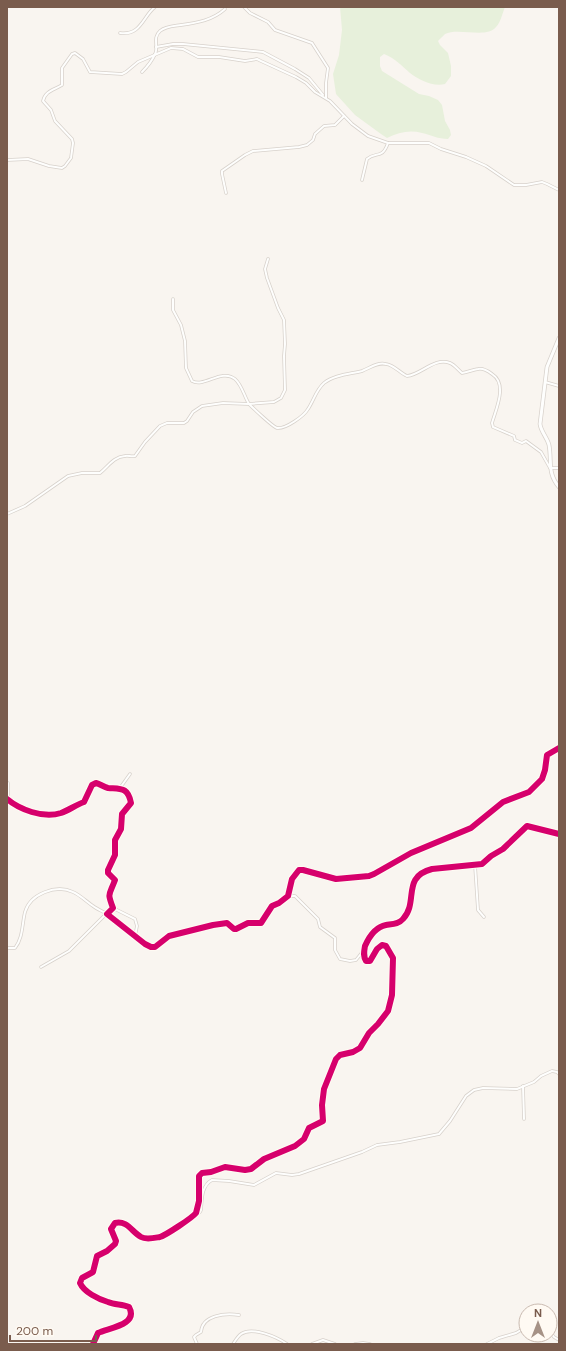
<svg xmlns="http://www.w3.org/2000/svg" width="566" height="1351" font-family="'DM Sans',sans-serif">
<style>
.green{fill:#e7f0db}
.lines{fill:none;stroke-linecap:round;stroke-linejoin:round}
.minor-casing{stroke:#d7d1cb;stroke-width:3.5}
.tertiary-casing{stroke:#d7d1cb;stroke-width:4.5}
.minor{stroke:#fefefd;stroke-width:2}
.tertiary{stroke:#fefefd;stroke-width:3}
.cycleway-casing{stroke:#fffaf3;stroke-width:8}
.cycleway{stroke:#d6006c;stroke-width:6}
</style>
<rect width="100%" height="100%" fill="#f9f5f0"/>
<path class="green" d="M340,7H505C502,14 501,22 496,27C487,39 458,27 445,34C443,36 440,39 438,41L440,45L448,53L451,66V76L445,84C433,87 419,80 410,73C402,66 395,58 384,54L380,57V66L382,71L419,94L429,96L438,100L442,105L445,121L450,130L451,135L448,139C438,139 431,135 422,133C410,130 399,132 387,138L381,134L355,115L336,94L333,74L339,55L342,30Z"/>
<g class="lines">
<g class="minor-casing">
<g id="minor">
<polyline points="244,7 250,13 268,22 275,30 312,43 328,68 326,83 326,98"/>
<path d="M120,33C141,36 143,16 155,7"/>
<polyline points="156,47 173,44 183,44 263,52 295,69 309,78 323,95"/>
<path d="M142,72C147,67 152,61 155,54C159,47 152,38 160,31C166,26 175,26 181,25C197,23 213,20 225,9"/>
<path d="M7,160L28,159L49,166L62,168L65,166L71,158L73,143L72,139L55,121L51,110L43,101C45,91 54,90 62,85V68L72,54L75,53L83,59L90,72L122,74L126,72L138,62L171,48L183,49L198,57H219L245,61L257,59L261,61L296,77L306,83L315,92L330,101L352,124L368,136L388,143H429L441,149L466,157L486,166L514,185H526L542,182L547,184L559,190"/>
<path d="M362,180L367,159C376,151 382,160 388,143"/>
<polyline points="226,193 222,174 222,171 245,155 253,151 299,147 307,145 313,140 315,134 324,126 335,125 344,116"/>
<path d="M173,299V310L181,325L185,341L186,368L192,381C204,388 222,368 235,379C242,385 244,396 249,404L274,402L281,398L285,390L284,356L285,344L284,320L278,308L267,278L265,269L268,259"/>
<polyline points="545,382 559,386"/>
<path d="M7,514L25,506L68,476L82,473H100C108,467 113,457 125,456C128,455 131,457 135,456L145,442L160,426L167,423H184L187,421L193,412L202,406L223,403L249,404C253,408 273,427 277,428C286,429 304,416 308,409C314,400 316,390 324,383C334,375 350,374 362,371C370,368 377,362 386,364C394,365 400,373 407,376C421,375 434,357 450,363C455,365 458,370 462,373C468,372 472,370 478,369C483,368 488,371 492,374C508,384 496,409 492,423L493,427L514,436L515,440L522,443L526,441L541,452L550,468H559"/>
<polyline points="120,788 130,774"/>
<path d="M7,799C19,809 43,819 61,813C69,810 76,805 84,802L92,785L96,783C100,784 104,787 108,788C121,789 128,787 131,803L122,814L121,829L115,840V855L108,870V873L115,880C109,896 107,892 113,908L107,914L145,944L151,947H155L169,936L213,925L227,923L234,929H236L248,923H261L272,906L279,903L288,896L292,879L299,870H303L336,879L369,876L374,874L411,853L471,828L503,802L529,792L542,779L545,770L547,755L559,748"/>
<polyline points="8,799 8,783"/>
<polyline points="475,865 478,910 484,917"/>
<polyline points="288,896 295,896 318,919 320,927 335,938 335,950 340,959 350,961 356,960 364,950"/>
<polyline points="113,908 135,919 137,926 135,936"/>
<path d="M7,948H15C23,938 22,924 25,912C30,894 56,884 73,892C80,895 87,902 93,906C97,909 102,911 107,914"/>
<polyline points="41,967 69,951 104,916 109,916"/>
<polyline points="523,1086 524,1119"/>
<path d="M196,1213L200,1212L201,1210C202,1200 201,1186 212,1180L229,1181L254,1185L276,1173L292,1175L299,1174L362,1152L377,1145L400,1142L439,1134L450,1121L466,1096L474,1090L483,1088L517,1089L534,1082L541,1076L552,1071L557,1072L559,1074"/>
<polyline points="550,1332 554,1337 559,1340"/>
<path d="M197,1344L194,1337L196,1335L201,1332C202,1315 225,1313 239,1315"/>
<path d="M233,1344C235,1341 238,1336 241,1334C252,1326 277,1337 287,1344"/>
<polyline points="312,1344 323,1340 335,1344"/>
<polyline points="355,1344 363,1343 370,1344"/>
<polyline points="487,1344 499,1338 516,1333 526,1327"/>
</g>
</g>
<g class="tertiary-casing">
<g id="tertiary">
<path d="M559,338L547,367L540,424C541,432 547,437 549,445C552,461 547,473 559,487"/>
<path d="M93,1344L98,1333C108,1328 139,1325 129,1307C122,1304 115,1305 108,1302C98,1299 84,1292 80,1283L82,1278L93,1272L97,1256L107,1251L115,1244L116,1241L111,1229L115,1223C127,1220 132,1232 141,1237C146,1240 154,1238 160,1237C166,1235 192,1218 196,1213L199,1201V1176L202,1173L211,1172L225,1167L245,1170L251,1169L264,1159L295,1146L304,1139L309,1128L323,1121L322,1105L324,1089L336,1059L340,1055L353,1052L360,1048L369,1033L378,1024L388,1011L392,995L393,958L386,946L382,945L377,949L370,961H366C363,956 364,952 365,946C369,937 375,927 386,925C392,924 399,924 403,919C419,902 401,877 432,869L482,864L491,856L503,849L527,826L559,834"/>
</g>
</g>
<use href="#minor" class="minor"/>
<use href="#tertiary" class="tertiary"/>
<g class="cycleway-casing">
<g id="cycleway">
<path d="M7,799C19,809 43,819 61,813C69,810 76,805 84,802L92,785L96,783C100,784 104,787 108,788C121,789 128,787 131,803L122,814L121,829L115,840V855L108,870V873L115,880C109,896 107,892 113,908L107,914L145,944L151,947H155L169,936L213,925L227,923L234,929H236L248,923H261L272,906L279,903L288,896L292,879L299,870H303L336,879L369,876L374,874L411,853L471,828L503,802L529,792L542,779L545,770L547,755L559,748"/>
<path d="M93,1344L98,1333C108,1328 139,1325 129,1307C122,1304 115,1305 108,1302C98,1299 84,1292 80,1283L82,1278L93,1272L97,1256L107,1251L115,1244L116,1241L111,1229L115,1223C127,1220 132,1232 141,1237C146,1240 154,1238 160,1237C166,1235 192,1218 196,1213L199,1201V1176L202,1173L211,1172L225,1167L245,1170L251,1169L264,1159L295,1146L304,1139L309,1128L323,1121L322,1105L324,1089L336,1059L340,1055L353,1052L360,1048L369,1033L378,1024L388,1011L392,995L393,958L386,946L382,945L377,949L370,961H366C363,956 364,952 365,946C369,937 375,927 386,925C392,924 399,924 403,919C419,902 401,877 432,869L482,864L491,856L503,849L527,826L559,834"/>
</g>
</g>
<use href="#cycleway" class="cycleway"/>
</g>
<rect width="566" height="1351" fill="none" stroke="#7a5c4d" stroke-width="16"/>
<g transform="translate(538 1323)"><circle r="19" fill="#fffaf3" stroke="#cabbb1"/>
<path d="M0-3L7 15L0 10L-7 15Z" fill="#a69286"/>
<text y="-6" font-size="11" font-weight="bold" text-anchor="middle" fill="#7a5c4d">N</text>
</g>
<path d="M10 1335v6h86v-6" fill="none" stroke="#7a5c4d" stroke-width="2"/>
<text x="16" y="1335" font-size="12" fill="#7a5c4d" stroke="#fffaf3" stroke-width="3" paint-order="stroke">200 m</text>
</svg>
